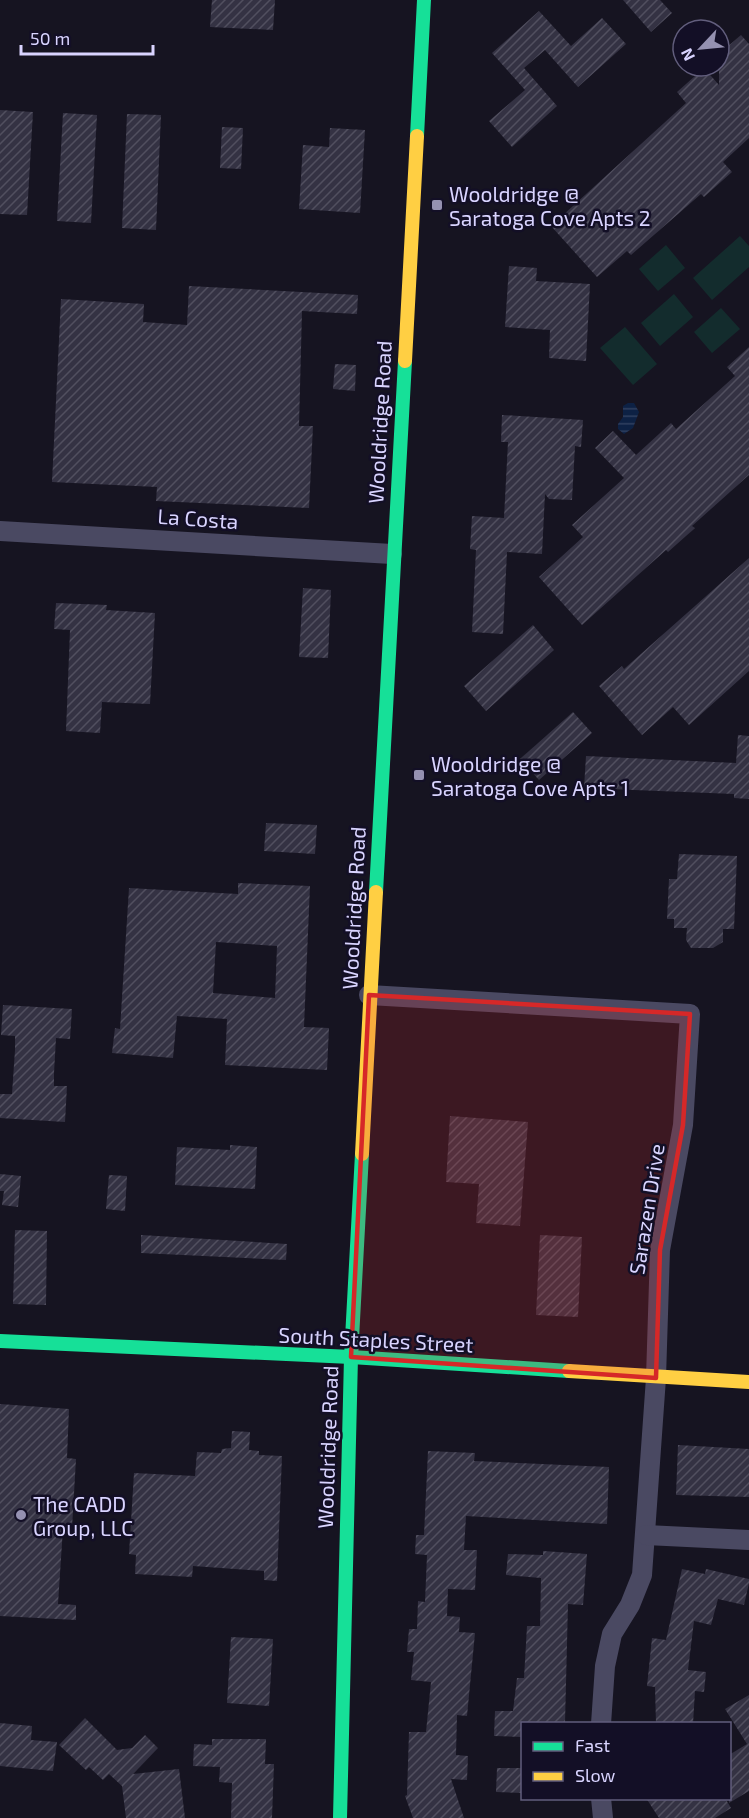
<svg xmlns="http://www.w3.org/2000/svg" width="749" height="1818" font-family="'Exo 2',sans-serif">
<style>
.pitch{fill:#132c2d}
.water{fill:url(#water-rules)}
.building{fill:url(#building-hatch);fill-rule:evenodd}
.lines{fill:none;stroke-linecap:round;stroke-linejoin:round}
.street{stroke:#4a4962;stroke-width:20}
.fast{stroke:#16e098;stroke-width:14}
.slow{stroke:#ffcf43;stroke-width:14}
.marked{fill:#d62828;fill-opacity:0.2;stroke:#d62828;stroke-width:4.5;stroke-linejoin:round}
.poi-dot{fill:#9591b1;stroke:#130f26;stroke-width:2}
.labels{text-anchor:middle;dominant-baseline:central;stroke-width:5;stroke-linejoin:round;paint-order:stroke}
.poi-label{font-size:21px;fill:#d9d4ff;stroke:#130f26;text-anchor:start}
.street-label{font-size:21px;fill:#d9d4ff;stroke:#130f26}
</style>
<defs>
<pattern id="water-rules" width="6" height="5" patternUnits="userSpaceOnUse" patternTransform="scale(1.5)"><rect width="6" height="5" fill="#0d2144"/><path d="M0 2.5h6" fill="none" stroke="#304060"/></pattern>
<pattern id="building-hatch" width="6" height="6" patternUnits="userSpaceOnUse" patternTransform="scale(1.5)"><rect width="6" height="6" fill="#343243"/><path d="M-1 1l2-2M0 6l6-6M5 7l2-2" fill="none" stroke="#514f5f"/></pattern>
</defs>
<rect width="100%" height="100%" fill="#161421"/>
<g class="pitch">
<polygon points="740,236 749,246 749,267 712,300 693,278"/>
<polygon points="666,245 685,268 658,291 639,269"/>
<polygon points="674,294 693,317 660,346 641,323"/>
<polygon points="721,308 740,329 712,353 694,332"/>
<polygon points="625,327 657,364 633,385 600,348"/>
</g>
<polygon class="water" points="628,403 634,403 639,412 633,428 624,434 618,429 618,424 623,417 623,406"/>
<g class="building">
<polygon points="212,0 275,0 273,30 210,27"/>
<polygon points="623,0 660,0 672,13 651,32"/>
<polygon points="539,11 571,46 602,18 626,44 578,87 545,50 524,68 557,106 512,147 489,121 525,90 492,53"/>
<polygon points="741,35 749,44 749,138 723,162 732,172 704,197 701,194 631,255 627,251 597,277 551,226 686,103 677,92 704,68 719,85 719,54"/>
<polygon points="0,110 33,112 27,215 0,214"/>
<polygon points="63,113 97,115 91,223 57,221"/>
<polygon points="127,114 161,115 156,230 122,228"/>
<polygon points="222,127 243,128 241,169 220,168"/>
<polygon points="330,128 365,130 360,213 299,209 303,145 329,147"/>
<polygon points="509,266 537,268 536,281 590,284 586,361 549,358 550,330 505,327"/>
<polygon points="189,286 358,295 357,314 302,311 299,426 313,426 309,508 156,501 157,487 52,482 61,299 144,304 143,322 187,325"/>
<polygon points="749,347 749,475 692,526 695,528 668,552 666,550 582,625 539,577 583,537 572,525 624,478 595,448 613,431 636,455 671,423 676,429 735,376 727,367"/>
<polygon points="335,364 356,365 355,391 333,389"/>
<polygon points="502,415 583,420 581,447 575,446 572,500 549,499 545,494 542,554 507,552 503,634 472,632 476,550 470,549 472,516 504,518 508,442 501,442"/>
<polygon points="749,558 749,671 689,725 673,707 642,735 599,686 622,666 624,669"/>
<polygon points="303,588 331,590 328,658 299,657"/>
<polygon points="56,603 107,605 106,610 155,613 150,704 102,702 100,733 66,731 70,630 54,629"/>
<polygon points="533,625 554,650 486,711 464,686"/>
<polygon points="573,712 592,733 539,780 520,759"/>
<polygon points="738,735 749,736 749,799 734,798 734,794 584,788 586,756 736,763"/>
<polygon points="266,823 317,825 315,854 264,851"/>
<polygon points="679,854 737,856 734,929 723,929 723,942 713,948 691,948 686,940 687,928 674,928 674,919 667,919 669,879 677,879"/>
<path d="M238,883L310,886L304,1027L329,1028L327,1070L225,1065L227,1019L177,1016L173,1058L112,1053L115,1028L120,1029L129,888L238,894ZM216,942L277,946L275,998L213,993Z"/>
<polygon points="3,1005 72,1009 70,1039 56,1038 54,1073 54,1086 67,1086 65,1122 0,1118 0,1094 12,1094 15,1050 15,1036 1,1035"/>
<polygon points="450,1116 528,1122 520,1226 476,1223 479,1184 446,1182"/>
<polygon points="230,1145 257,1147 255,1189 175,1185 177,1147 230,1150"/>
<polygon points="0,1174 21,1176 18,1207 2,1205 4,1191 0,1191"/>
<polygon points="109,1175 127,1176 125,1211 106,1209"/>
<polygon points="15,1230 47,1231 46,1305 13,1304"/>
<polygon points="141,1235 287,1244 286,1260 141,1253"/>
<polygon points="540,1235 582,1237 578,1317 536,1315"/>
<polygon points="0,1404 69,1409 67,1458 76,1459 72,1528 63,1528 58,1604 76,1605 76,1620 0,1616"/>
<polygon points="232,1431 250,1432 249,1450 259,1451 259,1455 282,1456 277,1581 264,1580 264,1571 193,1566 192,1577 135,1574 136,1555 129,1554 134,1473 195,1476 197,1452 221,1453 222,1449 231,1448"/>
<polygon points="678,1445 749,1449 749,1497 676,1495"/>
<polygon points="428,1451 475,1453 474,1461 609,1467 607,1524 466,1516 464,1550 477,1550 475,1590 448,1589 447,1616 460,1617 459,1632 475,1633 467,1716 457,1715 456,1755 468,1756 467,1780 451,1779 464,1818 413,1818 405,1796 407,1795 409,1732 426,1732 431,1682 411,1680 414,1652 407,1652 409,1629 417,1629 418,1601 425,1602 427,1555 415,1554 416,1535 424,1535"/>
<polygon points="543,1551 587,1554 583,1605 568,1604 565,1723 523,1722 522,1737 494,1736 495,1711 513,1711 517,1678 524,1678 527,1626 540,1626 541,1578 506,1575 508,1554 543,1555"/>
<polygon points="682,1569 705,1574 706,1569 749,1579 749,1583 744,1605 718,1599 711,1625 694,1621 688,1670 706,1672 704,1692 695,1691 693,1724 656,1724 655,1687 647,1686 652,1638 666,1640"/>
<polygon points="231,1637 273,1639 269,1706 227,1703"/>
<polygon points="749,1695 749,1791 729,1803 729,1755 747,1744 725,1709"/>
<polygon points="85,1718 117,1750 132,1748 145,1735 158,1748 133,1774 179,1769 185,1818 126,1818 122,1786 109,1774 103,1780 89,1767 86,1770 59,1745"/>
<polygon points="0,1723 32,1726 31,1740 57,1742 53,1771 0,1766"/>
<polygon points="212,1739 266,1739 265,1764 274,1764 272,1818 231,1818 232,1783 219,1782 220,1767 193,1766 194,1744 212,1745"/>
<polygon points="497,1768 522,1768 522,1793 496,1792"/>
<polygon points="646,1798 725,1798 731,1808 715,1818 659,1818"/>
</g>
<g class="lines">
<g class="street">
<polyline points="0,531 392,554"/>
<polyline points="369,995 690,1014 683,1125 660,1250 656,1378 642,1575 630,1605 612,1634 605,1666 601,1724"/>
<polyline points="646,1535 749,1540"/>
<polyline points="601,1798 603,1818"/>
</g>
<g class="fast">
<polyline points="417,136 424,0"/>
<polyline points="376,892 405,361"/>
<polyline points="0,1341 351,1357 569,1371"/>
<polyline points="340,1818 351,1357 362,1154"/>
</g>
<g class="slow">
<polyline points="405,361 417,136"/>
<polyline points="362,1154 376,892"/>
<polyline points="569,1371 749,1382"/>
</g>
</g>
<path class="marked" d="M369,995L690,1014L683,1125L660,1250L656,1378L351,1357Z"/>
<g class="poi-dot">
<rect x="431" y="199" width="12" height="12" rx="3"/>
<rect x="413" y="769" width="12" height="12" rx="3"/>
<circle cx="21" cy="1515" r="6"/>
</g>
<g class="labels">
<g class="poi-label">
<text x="449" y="193">Wooldridge @<tspan x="449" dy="24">Saratoga Cove Apts 2</tspan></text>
<text x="431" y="763">Wooldridge @<tspan x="431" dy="24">Saratoga Cove Apts 1</tspan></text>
<text x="33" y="1503">The CADD<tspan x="33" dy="24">Group, LLC</tspan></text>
</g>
<g class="street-label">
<text transform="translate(379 422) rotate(-87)">Wooldridge Road</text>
<text transform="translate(198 518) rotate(4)">La Costa</text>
<text transform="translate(353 908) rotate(-87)">Wooldridge Road</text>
<text transform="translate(646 1209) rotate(-81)">Sarazen Drive</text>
<text transform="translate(376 1339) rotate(3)">South Staples Street</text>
<text transform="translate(327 1447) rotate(-88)">Wooldridge Road</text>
</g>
</g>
<rect x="521" y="1722" width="210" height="78" fill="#130f26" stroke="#625e7d" stroke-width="1.5"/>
<rect x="533" y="1742" width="30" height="9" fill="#16e098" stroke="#625e7d" stroke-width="1.5"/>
<text x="575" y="1752" font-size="18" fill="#d9d4ff">Fast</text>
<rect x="533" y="1772" width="30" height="9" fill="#ffcf43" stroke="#625e7d" stroke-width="1.5"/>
<text x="575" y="1782" font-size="18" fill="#d9d4ff">Slow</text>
<g transform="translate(701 48) rotate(244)"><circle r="28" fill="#130f26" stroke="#625e7d" stroke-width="1.5"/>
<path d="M0-4.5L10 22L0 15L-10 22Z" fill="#9591b1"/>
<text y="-9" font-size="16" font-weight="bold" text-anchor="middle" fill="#d9d4ff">N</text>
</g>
<path d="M21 45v9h132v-9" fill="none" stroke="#d9d4ff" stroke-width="3"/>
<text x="30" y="45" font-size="18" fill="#d9d4ff" stroke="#130f26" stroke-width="4.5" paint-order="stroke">50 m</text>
</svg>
